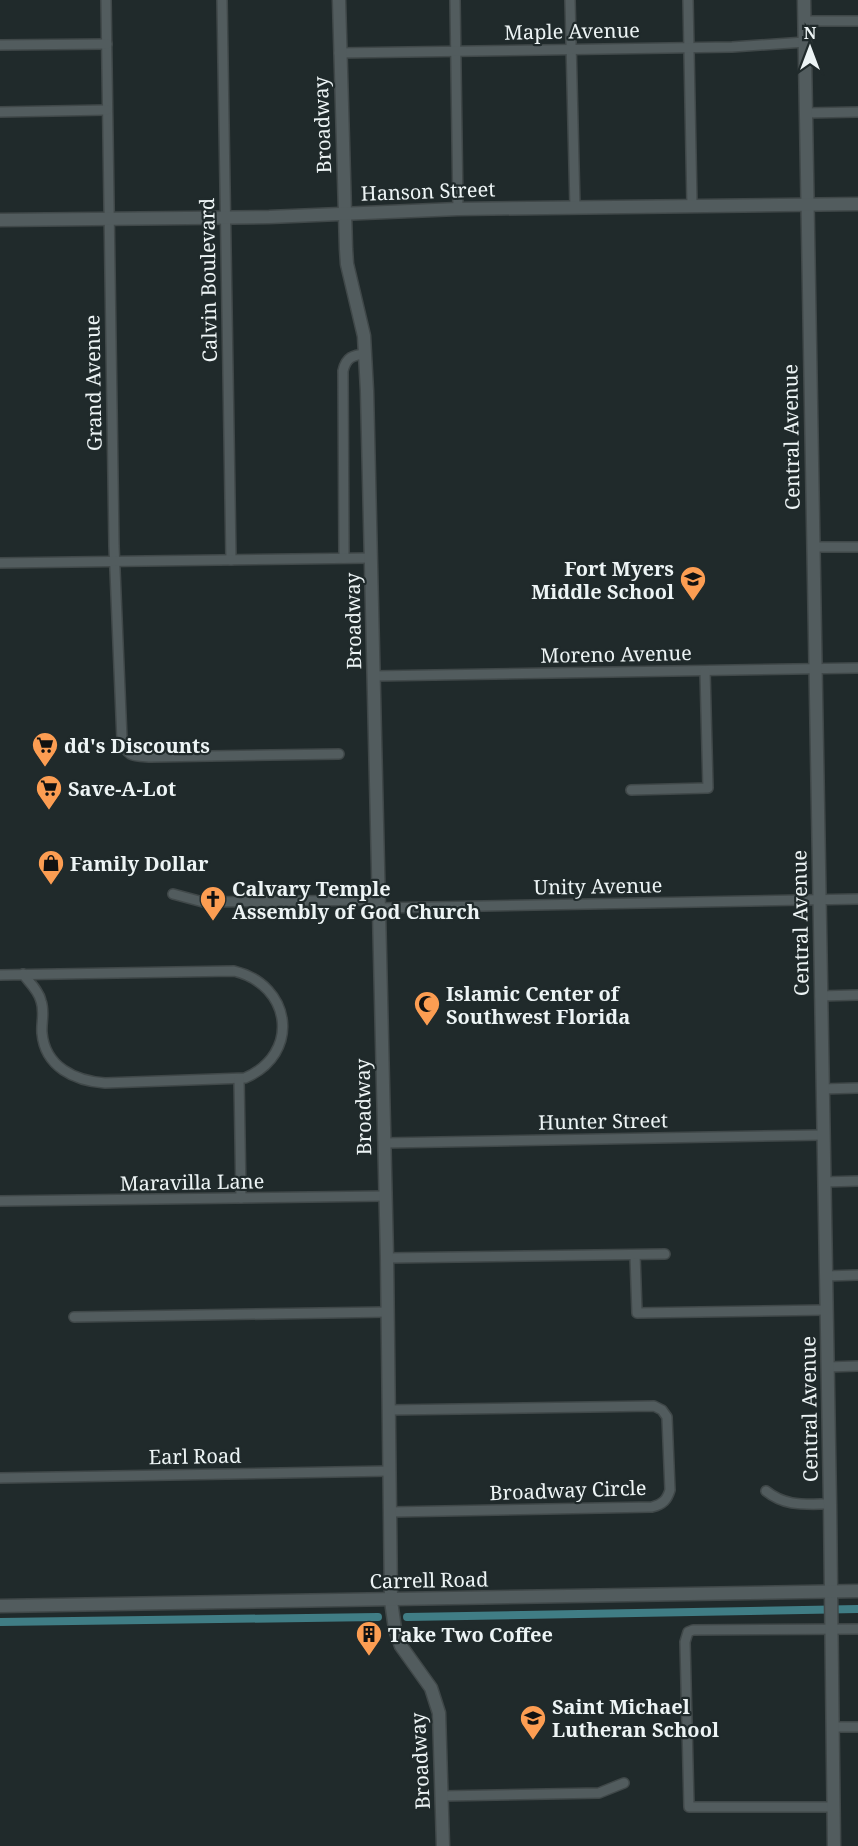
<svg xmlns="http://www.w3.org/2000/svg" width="858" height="1846" font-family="'Noto Serif',serif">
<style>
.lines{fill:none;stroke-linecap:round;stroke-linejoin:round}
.canal{stroke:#407d85;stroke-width:8}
.street-casing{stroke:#404849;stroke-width:12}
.secondary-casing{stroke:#404849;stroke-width:15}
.street{stroke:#525c5e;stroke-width:9}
.secondary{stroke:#525c5e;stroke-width:12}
.labels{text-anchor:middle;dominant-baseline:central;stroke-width:4.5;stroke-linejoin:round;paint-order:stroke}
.street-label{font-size:20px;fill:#edf4f5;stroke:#202a2b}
.poi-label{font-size:20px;font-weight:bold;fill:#edf4f5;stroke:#202a2b;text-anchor:start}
</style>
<rect width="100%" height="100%" fill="#202a2b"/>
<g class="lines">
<g class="canal">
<polyline points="407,1617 858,1609"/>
<polyline points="0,1622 378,1617"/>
</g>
<g class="street-casing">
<g id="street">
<path d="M106,0L114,546L122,740C127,758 134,756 151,757L339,754"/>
<polyline points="222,0 231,560"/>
<polyline points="455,0 458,209"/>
<polyline points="570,0 575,207"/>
<polyline points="688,0 692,205"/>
<polyline points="804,21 858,21"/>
<polyline points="0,45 107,44"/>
<polyline points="339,53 732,47 805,42"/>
<polyline points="0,112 107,110"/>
<polyline points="806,113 858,112"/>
<polyline points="813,547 858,547"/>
<path d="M344,558L343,371C346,357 353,355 366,354"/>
<polyline points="0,563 371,558"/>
<polyline points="374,676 858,668"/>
<polyline points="631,790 708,788 705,671"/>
<polyline points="173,894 203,902 378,900"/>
<polyline points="378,908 858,899"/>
<path d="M0,975L234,971C292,985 301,1054 245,1078L105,1083C75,1081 45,1067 42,1033C41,1023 45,1012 41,1001C39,991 29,982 23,974"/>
<polyline points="820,996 858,995"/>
<polyline points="239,1079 241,1198"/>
<polyline points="822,1089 858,1088"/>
<polyline points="384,1143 823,1135"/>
<polyline points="824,1182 858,1181"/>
<polyline points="0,1201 385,1196"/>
<polyline points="635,1255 637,1313 827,1310"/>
<polyline points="387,1258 665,1254"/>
<polyline points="826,1276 858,1275"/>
<polyline points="74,1317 387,1312"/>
<polyline points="828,1367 858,1366"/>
<path d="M389,1410L654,1406L662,1410L667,1417L670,1490C667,1500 663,1504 652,1507L391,1512"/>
<polyline points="0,1478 390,1471"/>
<path d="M766,1491C786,1507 805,1504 830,1504"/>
<polyline points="832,1727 858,1727"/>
<polyline points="442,1796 599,1793 624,1783"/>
<polyline points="833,1807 689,1807 685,1642 688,1632 693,1630 858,1629"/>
</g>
</g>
<g class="secondary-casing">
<g id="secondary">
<polyline points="339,0 346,249 347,264 364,336 367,391 387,1258 391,1601 395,1629 401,1646 431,1688 439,1713 443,1846"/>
<polyline points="804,0 830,1504 834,1846"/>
<polyline points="0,220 269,217 458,209 858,204"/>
<polyline points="0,1606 858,1591"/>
</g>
</g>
<use href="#street" class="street"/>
<use href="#secondary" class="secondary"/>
</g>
<defs>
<g id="school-pin" transform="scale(1.35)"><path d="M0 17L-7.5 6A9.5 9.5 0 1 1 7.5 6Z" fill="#fc9d52" stroke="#202a2b"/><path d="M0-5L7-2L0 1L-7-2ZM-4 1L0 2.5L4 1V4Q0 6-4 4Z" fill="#111"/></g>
<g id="supermarket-pin" transform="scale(1.35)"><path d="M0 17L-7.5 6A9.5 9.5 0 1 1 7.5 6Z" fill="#fc9d52" stroke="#202a2b"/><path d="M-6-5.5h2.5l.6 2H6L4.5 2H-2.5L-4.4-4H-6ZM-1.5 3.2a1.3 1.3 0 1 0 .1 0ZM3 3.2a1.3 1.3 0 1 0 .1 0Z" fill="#111"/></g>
<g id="shop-pin" transform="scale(1.35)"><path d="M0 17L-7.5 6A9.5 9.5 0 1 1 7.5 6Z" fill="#fc9d52" stroke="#202a2b"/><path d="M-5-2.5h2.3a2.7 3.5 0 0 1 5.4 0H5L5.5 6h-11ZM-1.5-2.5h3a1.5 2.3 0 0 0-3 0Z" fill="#111"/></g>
<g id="church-pin" transform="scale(1.35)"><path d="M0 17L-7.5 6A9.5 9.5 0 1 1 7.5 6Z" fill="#fc9d52" stroke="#202a2b"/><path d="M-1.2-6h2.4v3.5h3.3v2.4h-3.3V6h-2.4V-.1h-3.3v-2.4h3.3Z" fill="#111"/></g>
<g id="mosque-pin" transform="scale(1.35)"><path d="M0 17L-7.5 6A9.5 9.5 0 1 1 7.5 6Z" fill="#fc9d52" stroke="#202a2b"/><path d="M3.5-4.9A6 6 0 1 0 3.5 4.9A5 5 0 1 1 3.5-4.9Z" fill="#111"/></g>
<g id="building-pin" transform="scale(1.35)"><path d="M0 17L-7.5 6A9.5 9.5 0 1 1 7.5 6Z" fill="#fc9d52" stroke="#202a2b"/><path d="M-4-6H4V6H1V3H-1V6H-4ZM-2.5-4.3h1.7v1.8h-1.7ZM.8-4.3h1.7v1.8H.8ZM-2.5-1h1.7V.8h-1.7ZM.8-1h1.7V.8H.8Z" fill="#111"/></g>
</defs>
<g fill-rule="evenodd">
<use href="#school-pin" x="693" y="579"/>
<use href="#supermarket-pin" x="45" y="745"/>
<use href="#supermarket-pin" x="49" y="788"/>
<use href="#shop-pin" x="51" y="863"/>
<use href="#church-pin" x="213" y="899"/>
<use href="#mosque-pin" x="427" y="1004"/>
<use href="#building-pin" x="369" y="1634"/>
<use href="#school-pin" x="533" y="1718"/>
</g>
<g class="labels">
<g class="street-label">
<text transform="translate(572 31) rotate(-1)">Maple Avenue</text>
<text transform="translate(322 125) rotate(-92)">Broadway</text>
<text transform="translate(428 191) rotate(-2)">Hanson Street</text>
<text transform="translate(208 280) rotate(-91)">Calvin Boulevard</text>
<text transform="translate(93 383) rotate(-91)">Grand Avenue</text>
<text transform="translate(791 437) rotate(-91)">Central Avenue</text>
<text transform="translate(353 621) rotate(-91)">Broadway</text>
<text transform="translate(616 654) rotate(-1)">Moreno Avenue</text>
<text transform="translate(598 886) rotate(-1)">Unity Avenue</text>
<text transform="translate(800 923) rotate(-91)">Central Avenue</text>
<text transform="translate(363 1107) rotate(-91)">Broadway</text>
<text transform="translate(603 1121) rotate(-1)">Hunter Street</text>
<text transform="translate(192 1182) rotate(-1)">Maravilla Lane</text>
<text transform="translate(809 1409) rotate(-91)">Central Avenue</text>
<text transform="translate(195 1456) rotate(-1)">Earl Road</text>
<text transform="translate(568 1490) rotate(-2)">Broadway Circle</text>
<text transform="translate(429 1580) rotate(-1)">Carrell Road</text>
<text transform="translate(420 1761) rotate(-93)">Broadway</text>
</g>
<g class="poi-label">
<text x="674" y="568" text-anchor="end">Fort Myers<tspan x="674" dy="23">Middle School</tspan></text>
<text x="64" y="745">dd's Discounts</text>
<text x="68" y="788">Save-A-Lot</text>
<text x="70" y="863">Family Dollar</text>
<text x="232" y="888">Calvary Temple<tspan x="232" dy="23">Assembly of God Church</tspan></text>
<text x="446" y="993">Islamic Center of<tspan x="446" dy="23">Southwest Florida</tspan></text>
<text x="388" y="1634">Take Two Coffee</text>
<text x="552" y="1706">Saint Michael<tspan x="552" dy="23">Lutheran School</tspan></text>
</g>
</g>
<g transform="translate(810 48)" stroke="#202a2b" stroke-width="4.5" paint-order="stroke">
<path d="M0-4.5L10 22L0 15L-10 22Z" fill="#edf4f5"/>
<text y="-9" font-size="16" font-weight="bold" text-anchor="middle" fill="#edf4f5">N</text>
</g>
</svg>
